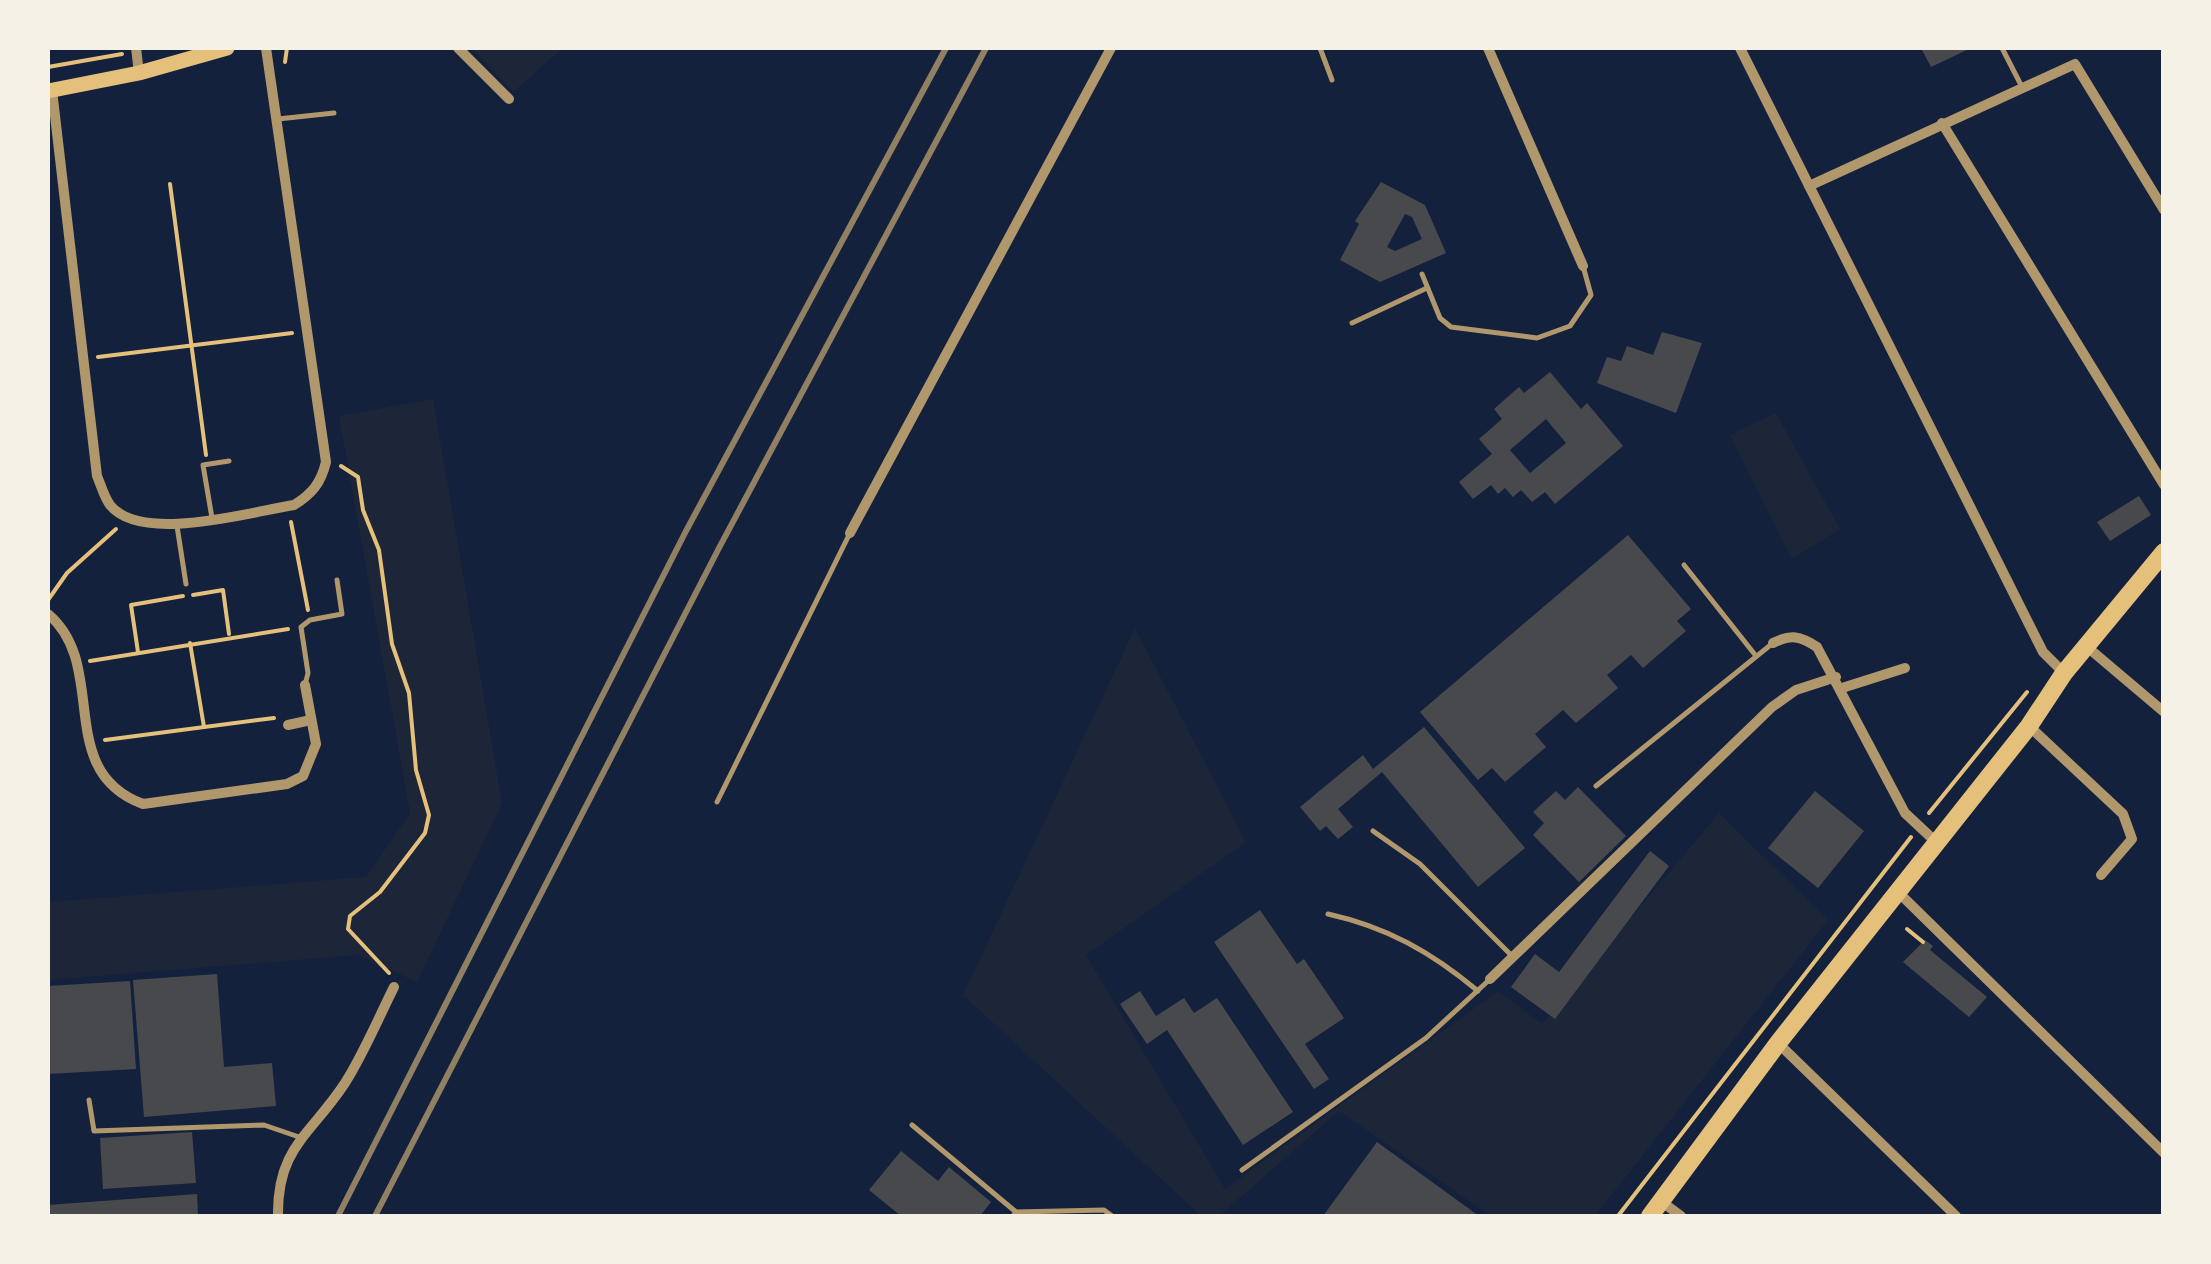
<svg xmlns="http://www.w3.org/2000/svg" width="2211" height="1264" font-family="'Golos Text',sans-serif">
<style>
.green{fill:#1d2539}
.building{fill:#48494c;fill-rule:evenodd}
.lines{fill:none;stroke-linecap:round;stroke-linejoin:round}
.path{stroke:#e5c07b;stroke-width:4}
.service{stroke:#b1986c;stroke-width:5}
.minor{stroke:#b1986c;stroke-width:10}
.secondary{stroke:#e5c07b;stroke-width:15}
.primary{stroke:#e5c07b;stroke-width:18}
.rail{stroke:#918062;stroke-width:6}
</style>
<rect width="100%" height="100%" fill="#14213d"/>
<g class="green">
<polygon points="471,48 563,48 513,92"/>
<polygon points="433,399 502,803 417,982 358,955 48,980 48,902 366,877 410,813 339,416"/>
<polygon points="1776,413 1840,529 1792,559 1730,435"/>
<polygon points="1135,628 1246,842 1086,955 1225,1189 1498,991 1542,1024 1719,813 1828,920 1595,1216 1491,1216 1339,1111 1219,1216 1201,1216 963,995"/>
</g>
<g class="building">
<polygon points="1921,48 1971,48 1931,67"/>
<path d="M1381,182L1425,205L1446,253L1380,282L1340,260L1359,224L1355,221ZM1405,214L1412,217L1422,239L1395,251L1387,247Z"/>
<polygon points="1662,332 1702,343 1676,413 1597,383 1607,357 1621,361 1627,346 1653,355"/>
<path d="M1550,372L1581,409L1587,403L1623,446L1555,504L1545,492L1532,502L1521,490L1513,497L1505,488L1498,494L1491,485L1473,499L1459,482L1492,454L1479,439L1502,419L1494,409L1519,387L1524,393ZM1546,419L1566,443L1530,473L1510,450Z"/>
<polygon points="2139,496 2151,515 2110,541 2097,522"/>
<polygon points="1628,535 1691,609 1677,621 1686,631 1643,668 1631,655 1607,675 1618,688 1576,723 1563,710 1535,734 1546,747 1505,782 1492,768 1478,780 1420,712"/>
<polygon points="1424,727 1525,848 1478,887 1382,772 1338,809 1353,827 1338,839 1326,826 1320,831 1300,807 1363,755 1373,769"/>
<polygon points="1578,787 1626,836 1579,882 1533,835 1544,823 1533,812 1556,791 1565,800"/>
<polygon points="1815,791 1864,831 1818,888 1768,848"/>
<polygon points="1650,851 1669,866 1555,1019 1511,987 1535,954 1559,972"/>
<polygon points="1260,910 1297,964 1304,959 1344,1018 1305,1044 1329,1079 1314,1089 1214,942"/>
<polygon points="1925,940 1933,946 1930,950 1987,997 1969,1017 1903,962"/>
<polygon points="217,974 224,1067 272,1063 276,1106 144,1117 133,980"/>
<polygon points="130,981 136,1069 48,1074 48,986"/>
<polygon points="1140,991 1156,1016 1184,998 1194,1013 1217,998 1293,1112 1243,1145 1167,1030 1147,1044 1120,1004"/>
<polygon points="192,1132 196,1183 103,1189 100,1138"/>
<polygon points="1377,1142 1479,1216 1323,1216"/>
<polygon points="901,1151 938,1181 949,1167 991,1202 980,1216 901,1216 869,1190"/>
<polygon points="197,1194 198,1216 48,1216 48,1205"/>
</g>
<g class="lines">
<g class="path">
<polyline points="285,62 287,48"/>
<polyline points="48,67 122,54"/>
<polyline points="170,184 206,455"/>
<polyline points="98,357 292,333"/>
<polyline points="341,466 358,477 363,510 379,550 392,644 409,693 416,770 429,815 425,833 380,892 350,916 348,929 389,973"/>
<polyline points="291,522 308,610"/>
<polyline points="193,595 223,590 229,634"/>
<polyline points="48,600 67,573 116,529"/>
<polyline points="190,643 204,727"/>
<polyline points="138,652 131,605 183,596"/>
<polyline points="90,661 288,629"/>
<polyline points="105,740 274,718"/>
<polyline points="1929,813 2027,692"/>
<polyline points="1907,929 1923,942"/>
<polyline points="1618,1216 1911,837"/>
</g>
<g class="service">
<polyline points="1320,48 1332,80"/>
<polyline points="2002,48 2022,87"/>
<polyline points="278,119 334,113"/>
<polyline points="1422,274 1440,318 1451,327 1537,338 1570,326 1591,295 1583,266"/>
<polyline points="1352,323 1427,288"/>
<polyline points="212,518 203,465 229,461"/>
<polyline points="177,526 186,584"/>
<polyline points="1684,565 1756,656"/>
<polyline points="305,685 308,673 301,627 310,620 342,614 337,580"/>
<polyline points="1596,786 1773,643"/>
<polyline points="717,802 850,533"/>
<polyline points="1373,831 1420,864 1511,955"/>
<path d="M1328,914C1387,927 1431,952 1478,991"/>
<polyline points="89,1100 94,1131 264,1125 299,1137"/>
<polyline points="912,1125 1016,1212"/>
<polyline points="1242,1170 1426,1038 1488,981"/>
<polyline points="1013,1216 1016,1212 1104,1210 1112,1216"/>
</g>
<g class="minor">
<polyline points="136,48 139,73"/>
<polyline points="458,48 509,99"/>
<polyline points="1488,48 1583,266"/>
<polyline points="1740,48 2043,652 2064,673"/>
<path d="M52,90L97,476C101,485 104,497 110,505C141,544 250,512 294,505C312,494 321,483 326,462L266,48"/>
<polyline points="1942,123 2164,485"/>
<polyline points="1809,186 2075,64 2164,210"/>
<polyline points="850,533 1111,48"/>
<path d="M48,614C110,666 53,771 143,804L287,784L303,776L316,744L305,685"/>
<path d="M1773,643C1791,634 1800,636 1817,647L1905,813L1936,842"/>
<polyline points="2086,646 2164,712"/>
<polyline points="1842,688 1905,668"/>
<polyline points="288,725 311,720"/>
<polyline points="2029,726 2123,814 2132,839 2101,875"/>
<polyline points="1899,893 2164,1153"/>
<polyline points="1490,979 1772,707 1796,690 1836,677"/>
<polyline points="1778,1043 1956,1216"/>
<polyline points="1662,1202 1681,1216"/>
<path d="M278,1216C277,1147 311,1135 345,1083C364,1053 378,1019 394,987"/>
</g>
<polyline class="secondary" points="48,91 139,73 227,48"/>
<polyline class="primary" points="1650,1216 1778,1043 2029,726 2064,673 2164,552"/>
<g class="rail">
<polyline points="338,1216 686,531 946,48"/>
<polyline points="375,1216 719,548 986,48"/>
</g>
</g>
<rect width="2211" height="1264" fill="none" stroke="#f6f1e7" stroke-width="100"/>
</svg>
